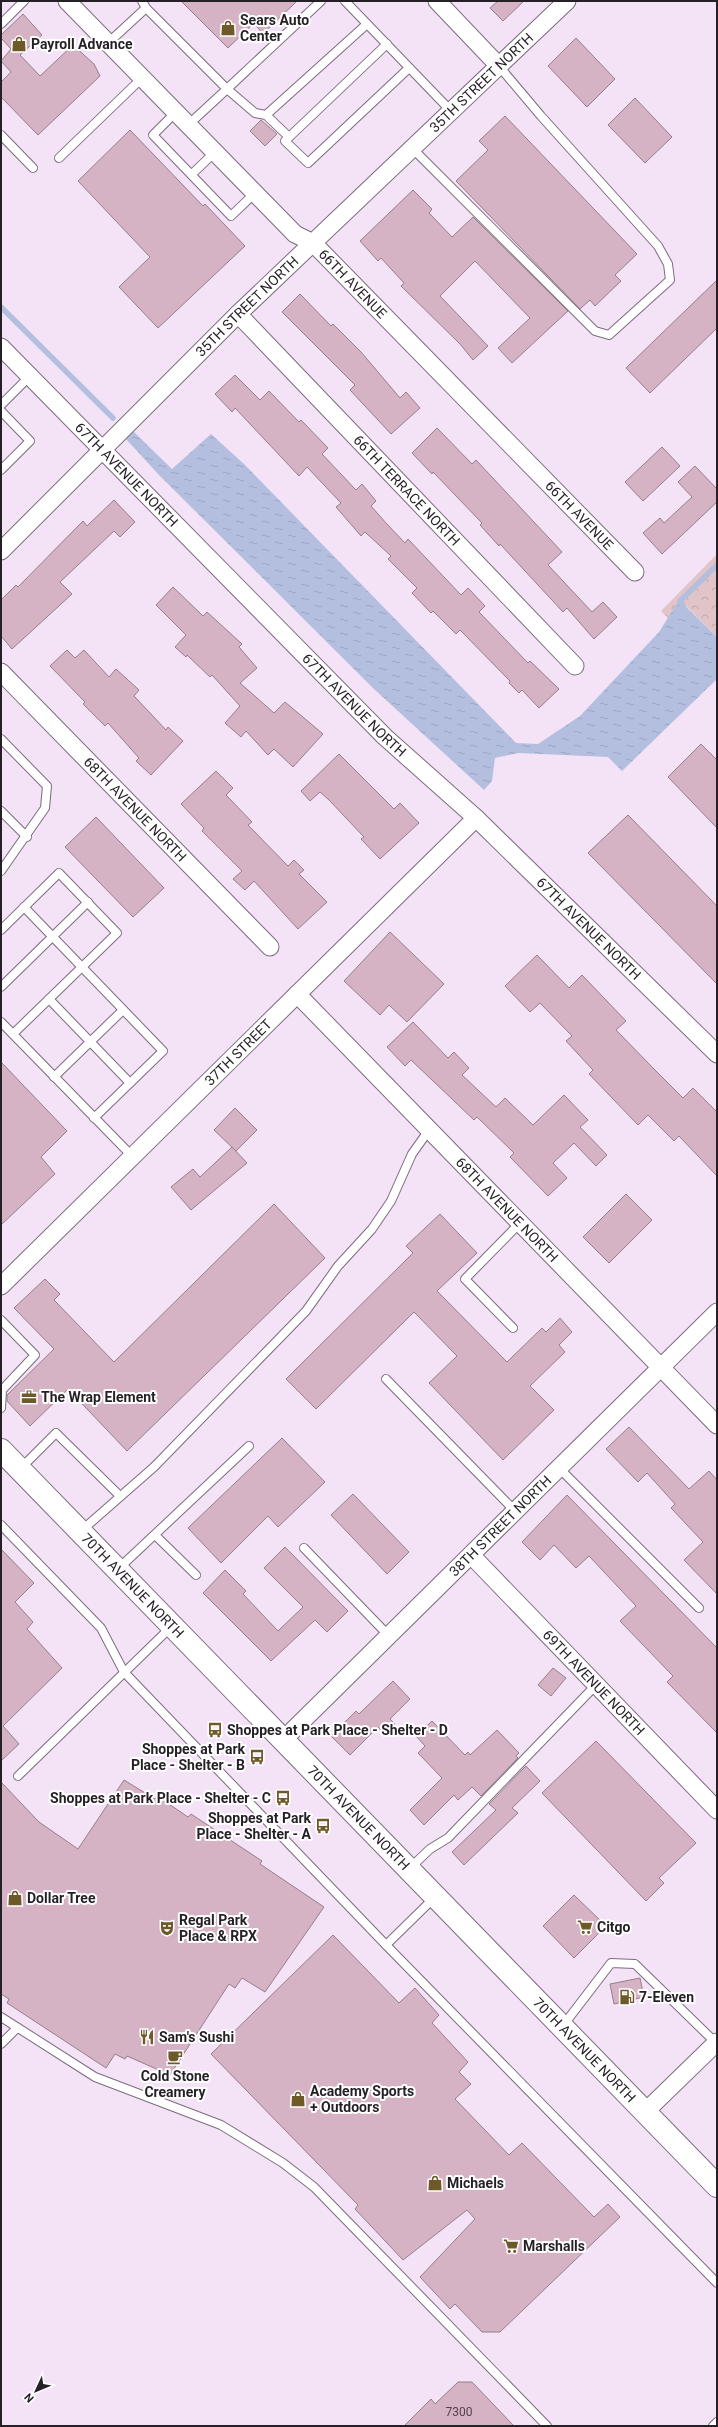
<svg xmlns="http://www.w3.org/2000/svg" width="718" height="2427" font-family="Roboto,sans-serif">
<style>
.park{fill:url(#park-crowns)}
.water{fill:url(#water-ripples)}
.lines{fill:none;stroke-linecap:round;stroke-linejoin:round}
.stream{stroke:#b4bfe0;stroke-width:5.5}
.building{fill:#d5b2c4;stroke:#967f8b}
.lane-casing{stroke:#7b6c7d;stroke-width:10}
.street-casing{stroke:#7b6c7d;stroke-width:19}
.secondary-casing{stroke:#7b6c7d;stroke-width:24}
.lane{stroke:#fff;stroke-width:8}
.street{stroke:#fff;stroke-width:17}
.secondary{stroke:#fff;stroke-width:22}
.labels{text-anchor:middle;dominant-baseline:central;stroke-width:4;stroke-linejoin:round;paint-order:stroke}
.number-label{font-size:12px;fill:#51444e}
.poi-label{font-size:14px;font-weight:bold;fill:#251f26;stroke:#fff;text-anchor:start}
.street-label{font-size:14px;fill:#251f26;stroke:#fff}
</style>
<defs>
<pattern id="park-crowns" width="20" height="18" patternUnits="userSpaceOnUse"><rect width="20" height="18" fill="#e1c4c7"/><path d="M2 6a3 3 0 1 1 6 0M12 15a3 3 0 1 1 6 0" fill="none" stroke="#c1a8ab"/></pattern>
<pattern id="water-ripples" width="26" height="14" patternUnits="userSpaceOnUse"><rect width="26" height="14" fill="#b4bfe0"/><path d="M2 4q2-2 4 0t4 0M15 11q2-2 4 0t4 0" fill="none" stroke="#9ba4c0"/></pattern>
</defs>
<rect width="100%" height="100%" fill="#f4e3f7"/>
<polygon class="park" points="717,554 717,637 680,600 668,618 661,611"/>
<polygon class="water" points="133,431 172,469 211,434 244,464 516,743 538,744 580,716 659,632 679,600 717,637 717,679 622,771 608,757 518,753 495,758 492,781 484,790 374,689 159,475 126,439"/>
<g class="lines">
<g class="stream">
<polyline points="1,307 113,418"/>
<polyline points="683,606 680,601 717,565"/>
</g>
</g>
<g class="building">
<polygon points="181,1 297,1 263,34 254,23 228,48"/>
<polygon points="498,1 524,1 503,21 490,8"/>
<polygon points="23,14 42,35 20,55 40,76 73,45 94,64 100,76 38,135 1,97 1,82 11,72 1,61 11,49 1,38 1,35"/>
<polygon points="576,38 615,79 587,107 548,66"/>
<polygon points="635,98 672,137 645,163 608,125"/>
<polygon points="505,116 637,254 615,275 621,281 595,306 590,300 580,309 456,181 488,150 479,141"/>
<polygon points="261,120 277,134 265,146 250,131"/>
<polygon points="130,130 203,206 205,204 245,246 158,328 119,287 150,257 78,181"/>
<polygon points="413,190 432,209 429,213 452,237 473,217 568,311 512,363 498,348 530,318 475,261 440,296 488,346 473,360 460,344 401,286 404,283 381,258 378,261 360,241"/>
<polygon points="717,280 717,328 650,393 626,368"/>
<polygon points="300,294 331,326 333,324 361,352 400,398 406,392 420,408 391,434 350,390 355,385 282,312"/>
<polygon points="235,375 260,400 269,391 299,422 301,420 328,448 322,454 356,490 362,484 376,501 371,506 386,523 405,543 408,539 461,595 468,588 485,606 479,612 528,663 530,661 559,689 539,708 522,690 519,693 509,683 510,681 460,630 456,634 433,611 431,613 412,593 417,588 388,559 391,556 365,532 361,536 336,507 341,503 307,467 299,476 235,408 232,412 215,394"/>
<polygon points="437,428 472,464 476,460 562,552 548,565 592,612 603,602 617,617 594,639 567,608 563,612 500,544 499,546 480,525 482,523 433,472 432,474 412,453"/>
<polygon points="662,447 680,466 643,501 625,482"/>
<polygon points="695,466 717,489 717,502 662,554 643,533 660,518 664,523 692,497 678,482"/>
<polygon points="114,500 135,522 120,537 114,531 60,582 72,594 12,649 1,636 1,600 16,585 18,587 83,521 87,526"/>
<polygon points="173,587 203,616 207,612 242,644 239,647 257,668 240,683 274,713 285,702 323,734 293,767 274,749 268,755 246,731 241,737 225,723 240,706 212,675 210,677 187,655 186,657 175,647 186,635 156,605"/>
<polygon points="67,650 75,658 84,650 109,677 116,669 139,690 134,696 166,730 168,727 183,741 151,775 136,761 139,758 108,723 105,726 83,704 85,702 50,666"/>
<polygon points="701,744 717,760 717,828 668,777"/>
<polygon points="339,754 394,809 400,803 419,823 380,859 361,839 364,837 329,800 320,792 310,801 301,791"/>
<polygon points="216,771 233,788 226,795 252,822 248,825 288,866 294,860 304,870 299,874 327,902 298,929 254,881 245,890 233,879 242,871 202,831 204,828 181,804"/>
<polygon points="628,815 717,906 717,984 588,853"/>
<polygon points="96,817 164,888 133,917 65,847"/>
<polygon points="390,932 444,984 407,1022 389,1005 380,1015 344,981"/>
<polygon points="537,955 569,988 582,975 626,1021 616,1030 654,1069 683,1098 693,1088 717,1112 717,1176 679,1136 674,1141 648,1115 638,1125 589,1074 593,1070 566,1041 572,1036 540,1003 530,1012 505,986"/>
<polygon points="413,1022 448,1058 454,1052 469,1068 462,1075 496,1107 505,1098 533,1125 564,1095 588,1120 580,1127 607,1155 596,1166 574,1143 553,1163 567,1178 548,1196 510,1157 514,1153 477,1117 474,1120 411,1060 405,1066 387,1047"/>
<polygon points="1,1062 67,1131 41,1157 55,1174 1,1225"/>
<polygon points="235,1108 257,1130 236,1151 214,1130"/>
<polygon points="232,1147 247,1163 191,1210 171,1187 193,1169 200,1177"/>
<polygon points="626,1194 652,1220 609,1263 583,1237"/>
<polygon points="274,1204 325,1258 127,1451 68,1389 30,1426 7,1401 7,1395 54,1349 14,1308 45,1279 60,1294 54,1300 114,1362"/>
<polygon points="440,1214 477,1253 437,1291 507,1362 542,1328 546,1332 560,1318 572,1332 559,1345 565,1352 530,1386 554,1410 503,1460 429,1383 457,1356 414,1312 316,1409 286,1379 413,1253 406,1246"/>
<polygon points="629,1427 689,1489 709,1471 717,1480 717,1594 684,1560 703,1542 671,1508 675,1504 647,1473 638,1482 606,1449"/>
<polygon points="282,1438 325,1482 278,1527 268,1516 221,1563 188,1528"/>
<polygon points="353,1494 409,1552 387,1574 331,1515"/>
<polygon points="567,1495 717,1648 717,1733 667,1682 673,1676 620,1621 636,1606 589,1556 576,1568 554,1545 540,1560 522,1542"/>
<polygon points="285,1547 348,1611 327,1632 315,1620 271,1661 203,1593 225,1570 246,1591 243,1594 278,1631 303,1607 264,1568"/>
<polygon points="1,1549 34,1583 15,1602 33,1622 27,1629 62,1668 3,1726 19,1744 1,1761"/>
<polygon points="553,1668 566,1678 551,1696 538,1685"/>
<polygon points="393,1681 410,1699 390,1719 395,1724 384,1734 378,1727 350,1755 331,1736 356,1711 359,1714"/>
<polygon points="432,1721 465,1755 468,1752 470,1755 497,1730 519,1753 516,1756 518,1758 481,1796 472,1787 458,1800 454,1795 424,1825 410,1810 442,1778 418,1753 425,1746 416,1736"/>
<polygon points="596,1741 696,1843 659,1878 664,1883 646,1901 542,1793"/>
<polygon points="526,1766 540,1781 512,1808 518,1813 464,1865 452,1852 496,1810 489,1804"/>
<polygon points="124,1780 155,1799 157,1796 188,1817 191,1814 262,1861 260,1864 324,1907 265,1992 242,1978 235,1988 229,1984 170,2075 127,2056 125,2059 115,2054 106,2068 7,2003 9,1999 1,1994 1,1782 39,1822 78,1849"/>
<polygon points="574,1895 606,1926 574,1958 543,1926"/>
<polygon points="333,1935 399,2003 415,1988 439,2015 432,2023 468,2062 459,2072 471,2084 455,2099 509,2155 522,2143 594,2217 608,2204 620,2217 500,2332 482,2332 455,2304 450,2309 420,2277 475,2219 467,2210 403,2260 355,2209 358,2205 211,2054"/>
<polygon points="640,1978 644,1997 614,2004 610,1984"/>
<polygon points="458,2382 472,2382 514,2426 404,2426 431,2399 435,2404"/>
</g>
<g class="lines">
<g class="lane-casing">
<g id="lane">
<polyline points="321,1 227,89 255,113 266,115 367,24"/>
<polyline points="345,1 451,111"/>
<polyline points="146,8 227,89 188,125"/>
<polyline points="1,24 24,1"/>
<polyline points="108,43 146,8 142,1"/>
<polyline points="387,44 285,141 308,163 409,68"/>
<polyline points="176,112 153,135 231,216 255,193"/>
<polyline points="266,115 289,137"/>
<polyline points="1,135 33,168"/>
<polyline points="412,148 595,331 609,335 670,280 668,264 658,246 541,116 498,65"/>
<polyline points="59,158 142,78"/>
<polyline points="192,174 215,152"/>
<polyline points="1,405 30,376"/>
<polyline points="1,411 30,441 1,470"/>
<polyline points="1,739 47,786 45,808 1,871"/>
<polyline points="1,811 27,837"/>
<polyline points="24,907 163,1051 94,1118"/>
<polyline points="1,930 59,873 117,933 13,1034"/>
<polyline points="1,987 88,902"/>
<polyline points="49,999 130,1083"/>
<polyline points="1,1022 132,1156"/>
<polyline points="54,1077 123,1010"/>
<polyline points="1,1320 35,1355 2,1390 1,1408"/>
<polyline points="513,1328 465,1279 520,1223"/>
<polyline points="386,1379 515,1511"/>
<polyline points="559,1468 699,1608"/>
<polyline points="20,1469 56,1433 120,1496"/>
<polyline points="1,1525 101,1628 124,1672 386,1945 717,2283"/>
<polyline points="81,1531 154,1467 306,1311 338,1266 372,1229 391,1201 412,1154 429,1130"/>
<polyline points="155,1535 196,1575"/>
<polyline points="304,1548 389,1636"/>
<polyline points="118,1569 249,1446"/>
<polyline points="18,1776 172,1626"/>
<polyline points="409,1869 430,1849 448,1838 596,1685"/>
<polyline points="386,1945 435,1897"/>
<polyline points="1,2017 95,2077 221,2125 283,2163 314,2187 547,2426"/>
<polyline points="562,2027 611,1963 635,1964 716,2043"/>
<polyline points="1,2044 17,2028"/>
<polyline points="713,2426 717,2422"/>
</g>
</g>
<g class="street-casing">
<g id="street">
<path id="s1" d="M67,1L295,234L313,243L635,572"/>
<polyline points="437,1 498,65"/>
<path id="s2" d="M238,314L575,666"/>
<path id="s3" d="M1,347L385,737L476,818L717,1054"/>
<path id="s4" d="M1,551L238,314L567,1"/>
<path id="s5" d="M1,672L270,947"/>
<path id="s6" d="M297,994L717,1425"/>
<path id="s7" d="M1,1286L476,818"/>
<path id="s8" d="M471,1555L717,1810"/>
<path id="s9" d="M283,1740L717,1312"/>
<polyline points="645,2112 717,2042"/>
</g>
</g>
<g class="secondary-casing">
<g id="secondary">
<path id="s10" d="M1,1450L717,2186"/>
</g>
</g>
<use href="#lane" class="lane"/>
<use href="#street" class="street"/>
<use href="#secondary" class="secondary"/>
</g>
<defs>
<g id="shop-bare" transform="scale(1.2)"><path d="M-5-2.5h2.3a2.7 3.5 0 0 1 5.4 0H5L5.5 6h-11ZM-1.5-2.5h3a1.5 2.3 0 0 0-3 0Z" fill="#6e5929" stroke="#fff" stroke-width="2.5" paint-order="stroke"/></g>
<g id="office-bare" transform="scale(1.2)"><path d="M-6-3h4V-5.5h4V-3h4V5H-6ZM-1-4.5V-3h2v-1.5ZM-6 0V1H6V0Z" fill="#6e5929" stroke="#fff" stroke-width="2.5" paint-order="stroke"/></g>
<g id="bus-bare" transform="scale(1.2)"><path d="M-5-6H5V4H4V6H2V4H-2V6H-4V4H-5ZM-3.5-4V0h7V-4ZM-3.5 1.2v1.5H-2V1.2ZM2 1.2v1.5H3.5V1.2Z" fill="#6e5929" stroke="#fff" stroke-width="2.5" paint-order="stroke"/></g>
<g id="supermarket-bare" transform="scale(1.2)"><path d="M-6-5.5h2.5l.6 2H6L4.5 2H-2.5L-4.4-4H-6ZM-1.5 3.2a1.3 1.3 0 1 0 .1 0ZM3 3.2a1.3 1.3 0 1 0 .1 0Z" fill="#6e5929" stroke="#fff" stroke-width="2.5" paint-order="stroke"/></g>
<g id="theatre-bare" transform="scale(1.2)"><path d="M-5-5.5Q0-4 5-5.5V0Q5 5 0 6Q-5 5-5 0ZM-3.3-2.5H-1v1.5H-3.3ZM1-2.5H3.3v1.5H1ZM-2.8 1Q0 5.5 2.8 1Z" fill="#6e5929" stroke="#fff" stroke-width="2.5" paint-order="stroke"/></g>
<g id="fuel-bare" transform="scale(1.2)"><path d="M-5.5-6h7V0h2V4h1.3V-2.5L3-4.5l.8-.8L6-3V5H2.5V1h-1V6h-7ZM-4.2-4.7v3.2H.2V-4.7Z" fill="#6e5929" stroke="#fff" stroke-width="2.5" paint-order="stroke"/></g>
<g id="restaurant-bare" transform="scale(1.2)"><path d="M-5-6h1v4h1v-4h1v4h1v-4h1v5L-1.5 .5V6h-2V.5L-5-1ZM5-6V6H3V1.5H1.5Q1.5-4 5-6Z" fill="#6e5929" stroke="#fff" stroke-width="2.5" paint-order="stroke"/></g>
<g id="cafe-bare" transform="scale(1.2)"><path d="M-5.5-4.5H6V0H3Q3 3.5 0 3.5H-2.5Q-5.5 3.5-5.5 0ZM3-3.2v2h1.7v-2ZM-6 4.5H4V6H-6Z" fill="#6e5929" stroke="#fff" stroke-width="2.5" paint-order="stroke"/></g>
</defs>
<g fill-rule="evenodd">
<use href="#shop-bare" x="228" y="28"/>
<use href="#shop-bare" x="19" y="44"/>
<use href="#office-bare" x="29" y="1397"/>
<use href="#bus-bare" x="215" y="1730"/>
<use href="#bus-bare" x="257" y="1757"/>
<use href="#bus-bare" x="283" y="1798"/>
<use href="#bus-bare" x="323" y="1826"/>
<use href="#shop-bare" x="15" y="1898"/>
<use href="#supermarket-bare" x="585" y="1927"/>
<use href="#theatre-bare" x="167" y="1928"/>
<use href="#fuel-bare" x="627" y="1997"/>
<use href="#restaurant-bare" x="147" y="2037"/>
<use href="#cafe-bare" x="175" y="2057"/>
<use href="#shop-bare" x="298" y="2099"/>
<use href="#shop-bare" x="435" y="2183"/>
<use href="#supermarket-bare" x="511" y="2246"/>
</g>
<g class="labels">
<g class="number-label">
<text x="459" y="2412">7300</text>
</g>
<g class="poi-label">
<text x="240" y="20">Sears Auto<tspan x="240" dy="16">Center</tspan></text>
<text x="31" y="44">Payroll Advance</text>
<text x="41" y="1397">The Wrap Element</text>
<text x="227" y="1730">Shoppes at Park Place - Shelter - D</text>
<text x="245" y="1749" text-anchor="end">Shoppes at Park<tspan x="245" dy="16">Place - Shelter - B</tspan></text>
<text x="271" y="1798" text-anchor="end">Shoppes at Park Place - Shelter - C</text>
<text x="311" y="1818" text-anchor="end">Shoppes at Park<tspan x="311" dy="16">Place - Shelter - A</tspan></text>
<text x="27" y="1898">Dollar Tree</text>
<text x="179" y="1920">Regal Park<tspan x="179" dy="16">Place &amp; RPX</tspan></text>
<text x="597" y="1927">Citgo</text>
<text x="639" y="1997">7-Eleven</text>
<text x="159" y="2037">Sam's Sushi</text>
<text x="175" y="2076" text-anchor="middle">Cold Stone<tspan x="175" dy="16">Creamery</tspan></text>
<text x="310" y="2091">Academy Sports<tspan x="310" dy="16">+ Outdoors</tspan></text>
<text x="447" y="2183">Michaels</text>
<text x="523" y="2246">Marshalls</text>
</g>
<g class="street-label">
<text stroke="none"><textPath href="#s4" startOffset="671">35TH STREET NORTH</textPath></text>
<text stroke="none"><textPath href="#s1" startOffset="403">66TH AVENUE</textPath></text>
<text stroke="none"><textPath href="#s4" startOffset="347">35TH STREET NORTH</textPath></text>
<text stroke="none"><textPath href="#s3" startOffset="179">67TH AVENUE NORTH</textPath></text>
<text stroke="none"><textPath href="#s2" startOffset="244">66TH TERRACE NORTH</textPath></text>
<text stroke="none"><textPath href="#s1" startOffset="727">66TH AVENUE</textPath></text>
<text stroke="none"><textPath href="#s3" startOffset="503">67TH AVENUE NORTH</textPath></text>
<text stroke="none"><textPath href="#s5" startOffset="192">68TH AVENUE NORTH</textPath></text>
<text stroke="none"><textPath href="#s3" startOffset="827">67TH AVENUE NORTH</textPath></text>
<text stroke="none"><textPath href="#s7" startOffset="333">37TH STREET</textPath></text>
<text stroke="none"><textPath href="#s6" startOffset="301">68TH AVENUE NORTH</textPath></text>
<text stroke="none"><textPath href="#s9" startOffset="305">38TH STREET NORTH</textPath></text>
<text stroke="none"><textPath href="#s10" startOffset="189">70TH AVENUE NORTH</textPath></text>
<text stroke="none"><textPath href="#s8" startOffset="177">69TH AVENUE NORTH</textPath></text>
<text stroke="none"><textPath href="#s10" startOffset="513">70TH AVENUE NORTH</textPath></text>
<text stroke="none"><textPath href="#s10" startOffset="837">70TH AVENUE NORTH</textPath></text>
</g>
</g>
<rect width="718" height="2427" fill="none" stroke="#251f26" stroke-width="4"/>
<g transform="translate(36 2391) rotate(226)" stroke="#ffffff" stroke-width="3" paint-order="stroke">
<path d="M0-3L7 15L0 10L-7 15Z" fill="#251f26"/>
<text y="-6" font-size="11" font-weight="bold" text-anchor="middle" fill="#251f26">N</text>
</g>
</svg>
